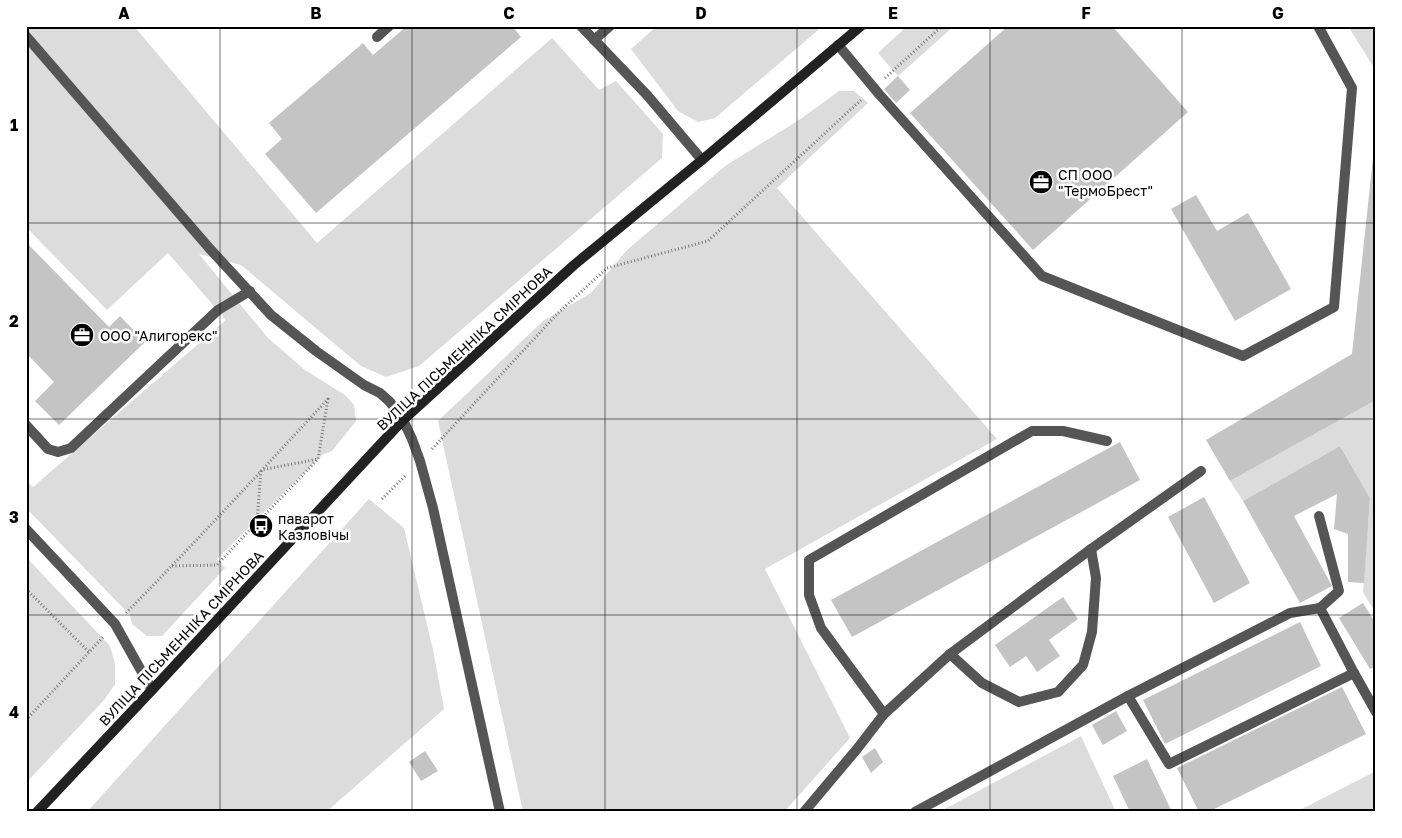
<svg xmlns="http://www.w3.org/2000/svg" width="1402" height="838" font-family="'Golos Text',sans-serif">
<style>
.green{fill:#dcdcdc}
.building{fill:#c4c4c4}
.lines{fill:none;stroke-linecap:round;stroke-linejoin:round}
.path{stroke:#777;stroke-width:3;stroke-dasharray:1 2.5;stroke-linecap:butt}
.lane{stroke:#555;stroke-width:10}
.street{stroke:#555;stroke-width:10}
.secondary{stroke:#222;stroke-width:10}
.grid{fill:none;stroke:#000;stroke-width:1;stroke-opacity:0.55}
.labels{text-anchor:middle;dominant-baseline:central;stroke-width:5;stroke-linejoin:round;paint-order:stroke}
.poi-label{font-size:14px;fill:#000;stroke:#fff;text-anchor:start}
.street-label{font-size:14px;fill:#000;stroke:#fff}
.neatline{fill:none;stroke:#000;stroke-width:2}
.grid-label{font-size:16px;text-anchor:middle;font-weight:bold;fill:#000}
</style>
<rect width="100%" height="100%" fill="#fff"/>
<g class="green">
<polygon points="26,26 134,26 317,243 552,38 599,90 616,81 663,134 662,158 419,366 386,377 361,366 241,265 199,254 268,338 305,370 345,395 354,405 356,421 332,451 322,455 217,559 225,568 162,636 147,636 132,624 130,615 26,508 26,480 33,487 226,320 168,253 107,310 26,227"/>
<polygon points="657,26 823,26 715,118 698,122 678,111 631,49"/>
<polygon points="907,26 954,26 898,76 878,53"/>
<polygon points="1348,26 1376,26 1376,71"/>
<polygon points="839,91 854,91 868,103 777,188 997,439 765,569 850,738 784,812 523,812 438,421 543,321 591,293 626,251 725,166 799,120"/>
<polygon points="1376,400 1376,614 1363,592 1370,498 1340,446 1243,501 1230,481"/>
<polygon points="369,499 404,528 433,650 444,709 326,812 87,812"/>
<polygon points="26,557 110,646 115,663 115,684 104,700 26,783"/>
<polygon points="1081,736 1116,812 939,812"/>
<polygon points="1376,771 1376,812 1296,812"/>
</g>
<g class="building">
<polygon points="407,26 512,26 521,37 316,213 265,154 282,139 269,123 363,43 373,55"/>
<polygon points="1008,26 1112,26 1188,112 1033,250 910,113"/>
<polygon points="898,76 910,90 896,103 884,89"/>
<polygon points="1373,158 1376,158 1376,400 1230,481 1206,440 1352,354"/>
<polygon points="1196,195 1217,231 1248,213 1291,289 1235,321 1171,209"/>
<polygon points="26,242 109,327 120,316 145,342 59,425 35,401 54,382 26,353"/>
<polygon points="1120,442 1140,480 852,637 831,600"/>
<polygon points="1340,446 1370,498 1364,583 1348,582 1348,534 1334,529 1337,494 1294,516 1332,586 1300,603 1243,501"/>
<polygon points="1204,497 1250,583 1214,603 1168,517"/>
<polygon points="1063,597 1078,619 1049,640 1060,656 1037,672 1026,656 1010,667 995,645"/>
<polygon points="1363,603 1376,624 1376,666 1370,669 1339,618"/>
<polygon points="1300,622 1321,666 1165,744 1143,700"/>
<polygon points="1342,687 1366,734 1208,812 1199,812 1177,768"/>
<polygon points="1116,711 1127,731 1103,745 1092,725"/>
<polygon points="875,748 883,762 871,773 862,757"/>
<polygon points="425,751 438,771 421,781 409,762"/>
<polygon points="1147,759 1172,812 1130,812 1113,776"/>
</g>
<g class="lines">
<g class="path">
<polyline points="885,78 942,26"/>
<polyline points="432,449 559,312 607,268 708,241 862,99"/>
<polyline points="382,499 406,475"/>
<polyline points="258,522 317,460"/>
<polyline points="172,566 217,565 257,522 261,470"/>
<polyline points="26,589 89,652"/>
<path d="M126,613C195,543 261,471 328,399L318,459L261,470"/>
<polyline points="26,720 104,636"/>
</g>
<g class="lane">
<polyline points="581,26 647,95 702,160"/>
<polyline points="377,37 389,26"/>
<polyline points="594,40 610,26"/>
<polyline points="838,45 879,94 1042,276 1243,356 1334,307 1352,88 1318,26"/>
<polyline points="26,425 48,449 58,452 71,448 218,310 250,291"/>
<polyline points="1319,516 1339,591 1320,608 1354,673 1376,712"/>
<polyline points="26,529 115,624 152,690"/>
<polyline points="950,654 982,683 1019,702 1058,692 1083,665 1092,632 1096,578 1091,549"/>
<polyline points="1128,696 1169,764 1354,673"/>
<polyline points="884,714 821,628 809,595 809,560 1032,431 1063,431 1107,441"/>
<polyline points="804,812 857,749 884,714 950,654 1091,549 1201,471"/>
<polyline points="915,812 1128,696 1290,613 1320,608"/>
</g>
<polyline class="street" points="26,36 210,249 271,315 316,351 364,385 380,393 390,402 403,420 412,439 420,461 433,508 500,812"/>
<polyline class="secondary" points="37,812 152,690 403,420 574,265 702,160 861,26"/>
</g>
<path class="grid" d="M220,26V812M412,26V812M605,26V812M797,26V812M990,26V812M1182,26V812M26,223H1376M26,419H1376M26,615H1376"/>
<defs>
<g id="office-disc" transform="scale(1.25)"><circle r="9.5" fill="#000" stroke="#fff"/><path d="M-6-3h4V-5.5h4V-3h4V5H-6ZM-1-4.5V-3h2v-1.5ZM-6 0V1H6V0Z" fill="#fff"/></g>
<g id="bus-disc" transform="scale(1.25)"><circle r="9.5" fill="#000" stroke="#fff"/><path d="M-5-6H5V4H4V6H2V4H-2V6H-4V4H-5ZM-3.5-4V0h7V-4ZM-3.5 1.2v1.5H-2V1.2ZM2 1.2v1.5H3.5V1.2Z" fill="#fff"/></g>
</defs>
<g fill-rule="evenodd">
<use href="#office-disc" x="1041" y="182"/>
<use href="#office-disc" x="82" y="335"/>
<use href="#bus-disc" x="261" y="526"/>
</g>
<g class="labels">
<g class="poi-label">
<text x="1058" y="174">СП ООО<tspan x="1058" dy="16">"ТермоБрест"</tspan></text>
<text x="100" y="335">ООО "Алигорекс"</text>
<text x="278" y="518">паварот<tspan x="278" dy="16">Казловічы</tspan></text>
</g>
<g class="street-label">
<text transform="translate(464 348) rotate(-43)">ВУЛІЦА ПІСЬМЕННІКА СМІРНОВА</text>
<text transform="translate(181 638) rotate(-47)">ВУЛІЦА ПІСЬМЕННІКА СМІРНОВА</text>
</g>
</g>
<rect width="1402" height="838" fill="none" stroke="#ffffff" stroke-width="55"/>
<rect x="28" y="28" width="1346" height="782" class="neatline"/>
<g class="grid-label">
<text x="124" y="19">A</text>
<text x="316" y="19">B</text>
<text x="509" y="19">C</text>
<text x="701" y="19">D</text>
<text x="893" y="19">E</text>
<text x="1086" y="19">F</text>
<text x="1278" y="19">G</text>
<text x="14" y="131">1</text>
<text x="14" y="327">2</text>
<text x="14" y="523">3</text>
<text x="14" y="718">4</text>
</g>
</svg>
